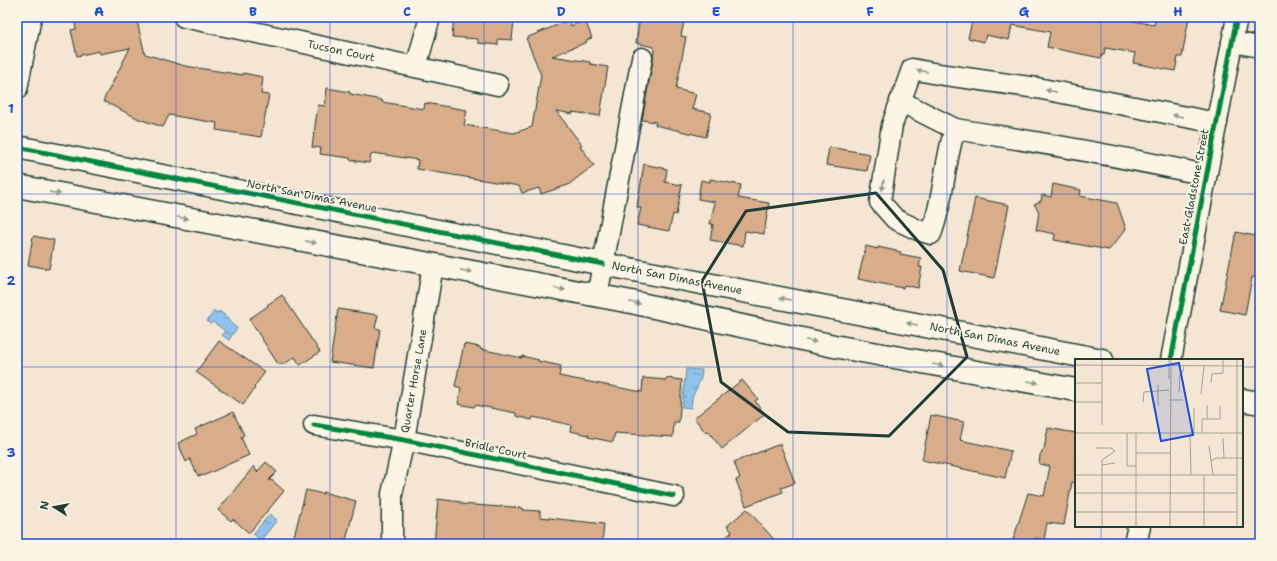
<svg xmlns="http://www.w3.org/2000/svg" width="1277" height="561" font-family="'Shantell Sans',sans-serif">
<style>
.water{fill:url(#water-ripples);stroke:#628da2}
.building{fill:#d9ac8a;stroke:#1f3d34}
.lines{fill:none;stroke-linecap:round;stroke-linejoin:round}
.minor-casing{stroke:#1f3d34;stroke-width:23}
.major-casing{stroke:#1f3d34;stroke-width:25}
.minor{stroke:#fcf5e5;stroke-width:20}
.major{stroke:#fcf5e5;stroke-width:22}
.cycleway-casing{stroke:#fcf5e5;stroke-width:8}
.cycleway{stroke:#00873e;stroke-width:5}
.oneway{fill:#8e998c}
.marked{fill:none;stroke:#1f3d34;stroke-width:3;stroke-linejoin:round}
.grid{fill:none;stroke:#1d4ed8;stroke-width:1;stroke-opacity:0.55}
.labels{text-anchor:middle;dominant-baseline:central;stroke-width:3.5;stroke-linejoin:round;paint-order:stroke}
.street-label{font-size:11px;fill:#1f3d34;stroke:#fcf5e5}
.inset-road{fill:none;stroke:#9fa293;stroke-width:1}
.view{fill:#1d4ed8;fill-opacity:0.15;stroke:#1d4ed8;stroke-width:2}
.inset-edge{fill:none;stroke:#1f3d34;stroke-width:2}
.neatline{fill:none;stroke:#1d4ed8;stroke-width:1.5}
.grid-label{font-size:13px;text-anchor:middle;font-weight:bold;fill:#1d4ed8}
</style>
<defs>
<pattern id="water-ripples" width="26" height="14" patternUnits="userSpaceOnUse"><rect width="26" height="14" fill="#8fc2ec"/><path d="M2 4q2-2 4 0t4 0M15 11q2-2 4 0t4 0" fill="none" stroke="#749fc0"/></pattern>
</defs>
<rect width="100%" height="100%" fill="#f5e6d3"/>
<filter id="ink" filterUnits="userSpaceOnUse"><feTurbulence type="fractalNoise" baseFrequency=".025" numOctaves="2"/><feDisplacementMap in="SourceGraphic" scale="8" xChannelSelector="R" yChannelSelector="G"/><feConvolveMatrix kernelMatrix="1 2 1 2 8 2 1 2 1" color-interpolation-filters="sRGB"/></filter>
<g filter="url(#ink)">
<g class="water">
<polygon points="214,311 218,313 219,311 230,319 229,322 237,328 229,340 222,335 225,331 213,322 211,324 207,321"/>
<polygon points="686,369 702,370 701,378 692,398 691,408 682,407"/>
<polygon points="270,514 277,520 261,540 253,534"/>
</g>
<g class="building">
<polygon points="74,17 136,17 145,54 185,66 243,75 243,73 263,77 261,94 269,95 261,137 216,130 217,123 169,115 163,127 139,119 103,101 130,48 100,54 99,51 77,56 71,30 76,29"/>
<polygon points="454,17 513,17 512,20 514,20 512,40 498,39 498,45 478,43 478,39 452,37"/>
<polygon points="640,17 670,17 670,19 684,22 681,36 686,37 676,89 696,94 692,109 711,113 706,137 655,125 656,122 642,120 653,60 654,47 636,43"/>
<polygon points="973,17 1115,17 1154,25 1156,17 1189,17 1182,57 1178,57 1175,71 1133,63 1135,53 1105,48 1104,55 1102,55 1101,58 1047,47 1050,32 1012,25 1009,40 986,35 984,42 968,38"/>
<polygon points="569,20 571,26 585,20 592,38 586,40 587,42 552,56 590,62 590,64 608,67 600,116 572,112 573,114 556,111 582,145 580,146 594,165 568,185 541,194 539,188 522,193 519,186 417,169 418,160 373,153 372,155 371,155 369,163 350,160 350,158 320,154 321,148 312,147 318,105 325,106 327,88 350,92 350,94 382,100 382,102 424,109 425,103 467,110 464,125 514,133 532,127 541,75 526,38"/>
<polygon points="829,147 870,154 867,171 826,165"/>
<polygon points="644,164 667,169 665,182 682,185 676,215 673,214 669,231 637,225 641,208 637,207"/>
<polygon points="710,179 741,185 738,198 769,203 764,234 745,231 743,246 710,240 713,224 710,224 715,202 698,199 701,180 710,182"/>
<polygon points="1053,184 1081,190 1080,196 1117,203 1126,229 1109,250 1054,240 1055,234 1036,230 1039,212 1034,204 1041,201 1042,195 1051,197"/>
<polygon points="975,198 1009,205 994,278 960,271"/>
<polygon points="1236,232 1260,237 1260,261 1257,278 1252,277 1245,315 1220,310"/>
<polygon points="33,236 54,240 49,269 28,265"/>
<polygon points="866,246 878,249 878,247 901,252 900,254 921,258 919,267 922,267 918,288 904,285 903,288 858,279"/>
<polygon points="282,295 320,352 300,365 295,357 284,364 278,364 249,319 268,306 267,305"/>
<polygon points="338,309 378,315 375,328 380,329 374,368 330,362"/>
<polygon points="219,341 265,372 254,387 255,388 243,405 196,372"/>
<polygon points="464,344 480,347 480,349 522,358 522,356 539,360 538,361 561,366 559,376 642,392 643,378 666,380 666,378 682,380 679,422 674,422 673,437 615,433 613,442 588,437 589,435 570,431 571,425 533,417 532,420 516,416 516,413 475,405 474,407 458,404 461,388 455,386"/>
<polygon points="742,380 758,399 755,401 765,414 722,449 708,431 706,433 694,418"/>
<polygon points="233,412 244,435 241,437 249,455 203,476 202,475 198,476 190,459 186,462 178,443 197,434 195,429"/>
<polygon points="931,415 964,422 960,440 1011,451 1005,478 922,460"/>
<polygon points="1048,428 1076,433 1076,483 1072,482 1064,525 1047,523 1044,540 1035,538 1034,544 1013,540 1028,493 1044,496 1050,466 1039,464 1040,455 1044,449"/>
<polygon points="780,444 795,483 781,488 783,492 746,506 736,480 740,478 734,462"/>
<polygon points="266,462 277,472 269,480 273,481 284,491 249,533 233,519 231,521 218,510 254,466 257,472"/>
<polygon points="306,490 323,494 323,492 356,501 345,544 292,544"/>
<polygon points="438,499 461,502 461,504 501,507 501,506 523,508 523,510 540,511 540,517 604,524 602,544 434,544"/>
<polygon points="747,509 778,544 718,544 732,532 727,526"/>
</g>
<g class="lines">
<g class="minor-casing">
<g id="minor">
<polyline points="184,17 498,85"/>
<polyline points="1232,42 1260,47"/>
<polyline points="416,67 430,17"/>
<polyline points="17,89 31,17"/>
<polyline points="900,101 955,129"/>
<path d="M1206,175C1123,157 1039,142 955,129C944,163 944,200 931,234L918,230L895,219L880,202L892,125L912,69L938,74L1037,88L1217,123"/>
<polyline points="597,296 642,58"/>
<polyline points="1171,360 1237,17"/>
<polyline points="314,425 404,440 674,496"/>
<polyline points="392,544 392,494 404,440 433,265"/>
</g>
</g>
<g class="major-casing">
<g id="major">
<polyline points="17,147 603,264 1102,360"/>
<polyline points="17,186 631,302 834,346 1076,390"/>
<polyline points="1242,400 1260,403"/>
<polyline points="1135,544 1139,526"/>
</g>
</g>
<use href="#minor" class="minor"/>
<use href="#major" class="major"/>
<g class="cycleway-casing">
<g id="cycleway">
<polyline points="17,147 603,264"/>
<polyline points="1171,360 1237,17"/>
<polyline points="314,425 404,440 674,496"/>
</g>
</g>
<use href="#cycleway" class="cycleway"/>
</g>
<defs><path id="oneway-solid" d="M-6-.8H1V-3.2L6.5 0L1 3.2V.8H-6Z"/></defs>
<g class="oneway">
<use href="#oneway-solid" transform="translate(922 71) rotate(-169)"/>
<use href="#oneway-solid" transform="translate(1051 91) rotate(-169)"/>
<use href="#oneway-solid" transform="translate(1178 116) rotate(-169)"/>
<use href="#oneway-solid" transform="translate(883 185) rotate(99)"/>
<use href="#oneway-solid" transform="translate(55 193) rotate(11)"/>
<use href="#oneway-solid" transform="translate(183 218) rotate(11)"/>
<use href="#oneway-solid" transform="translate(311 242) rotate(11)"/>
<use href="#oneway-solid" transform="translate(466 271) rotate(11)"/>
<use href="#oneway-solid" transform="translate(560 289) rotate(11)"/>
<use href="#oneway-solid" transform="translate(785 299) rotate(-169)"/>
<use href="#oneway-solid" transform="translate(635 303) rotate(12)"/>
<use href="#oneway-solid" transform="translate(912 324) rotate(-169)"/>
<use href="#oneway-solid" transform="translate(811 341) rotate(12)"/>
<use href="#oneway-solid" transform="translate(938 365) rotate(10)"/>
<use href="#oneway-solid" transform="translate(1033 382) rotate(10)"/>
</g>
</g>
<path class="marked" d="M876,193L943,270L967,357L889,436L788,432L721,382L702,281L746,211Z"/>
<path class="grid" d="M176,17V544M330,17V544M484,17V544M638,17V544M793,17V544M947,17V544M1101,17V360M17,194H1260M17,367H1076M1242,367H1260M1101,526V544"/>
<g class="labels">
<g class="street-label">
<text transform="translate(341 51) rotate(12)">Tucson Court</text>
<text transform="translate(1194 187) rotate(-79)">East Gladstone Street</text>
<text transform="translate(312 196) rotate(11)">North San Dimas Avenue</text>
<text transform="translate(677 278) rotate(11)">North San Dimas Avenue</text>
<text transform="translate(995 339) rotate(11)">North San Dimas Avenue</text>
<text transform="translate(414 381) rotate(-80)">Quarter Horse Lane</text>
<text transform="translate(496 449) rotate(12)">Bridle Court</text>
</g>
</g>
<g transform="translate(1075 359)">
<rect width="168" height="168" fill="#f5e6d3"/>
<path class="inset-road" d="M94,0V20M0,6L168,7M0,24H27M136,24L137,15L148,14V0M104,33L105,15L108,13L109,6M126,35L129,7M94,41H108M0,43H27M68,43L69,33L94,31M83,47V26M132,60V46M27,66V0M0,74H95M52,74V107H61M95,74H168M115,74L116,116M119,74V49M127,74V60H145V47M148,79L149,99M134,87L138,116M21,89H36L40,92L27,101V168M61,94H95M136,102L141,99H168M27,106L40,104M0,116H162M0,134H162M0,153H162M61,168V74M95,168L96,0M129,168V116M162,168V0"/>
<path class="view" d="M104,4L118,76L86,82L72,10Z"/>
<rect width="168" height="168" class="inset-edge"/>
</g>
<rect width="1277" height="561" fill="none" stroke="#fcf5e5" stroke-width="44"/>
<g transform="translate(54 507) rotate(281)" stroke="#fcf5e5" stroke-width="3" paint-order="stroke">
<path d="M0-3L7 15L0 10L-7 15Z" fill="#1f3d34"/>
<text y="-6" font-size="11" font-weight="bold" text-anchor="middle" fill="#1f3d34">N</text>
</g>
<rect x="22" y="22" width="1233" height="517" class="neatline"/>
<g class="grid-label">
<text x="99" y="16">A</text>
<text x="253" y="16">B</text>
<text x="407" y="16">C</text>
<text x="561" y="16">D</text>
<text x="716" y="16">E</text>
<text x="870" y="16">F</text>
<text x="1024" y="16">G</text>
<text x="1178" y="16">H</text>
<text x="11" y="113">1</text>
<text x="11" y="285">2</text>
<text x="11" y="457">3</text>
</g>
</svg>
